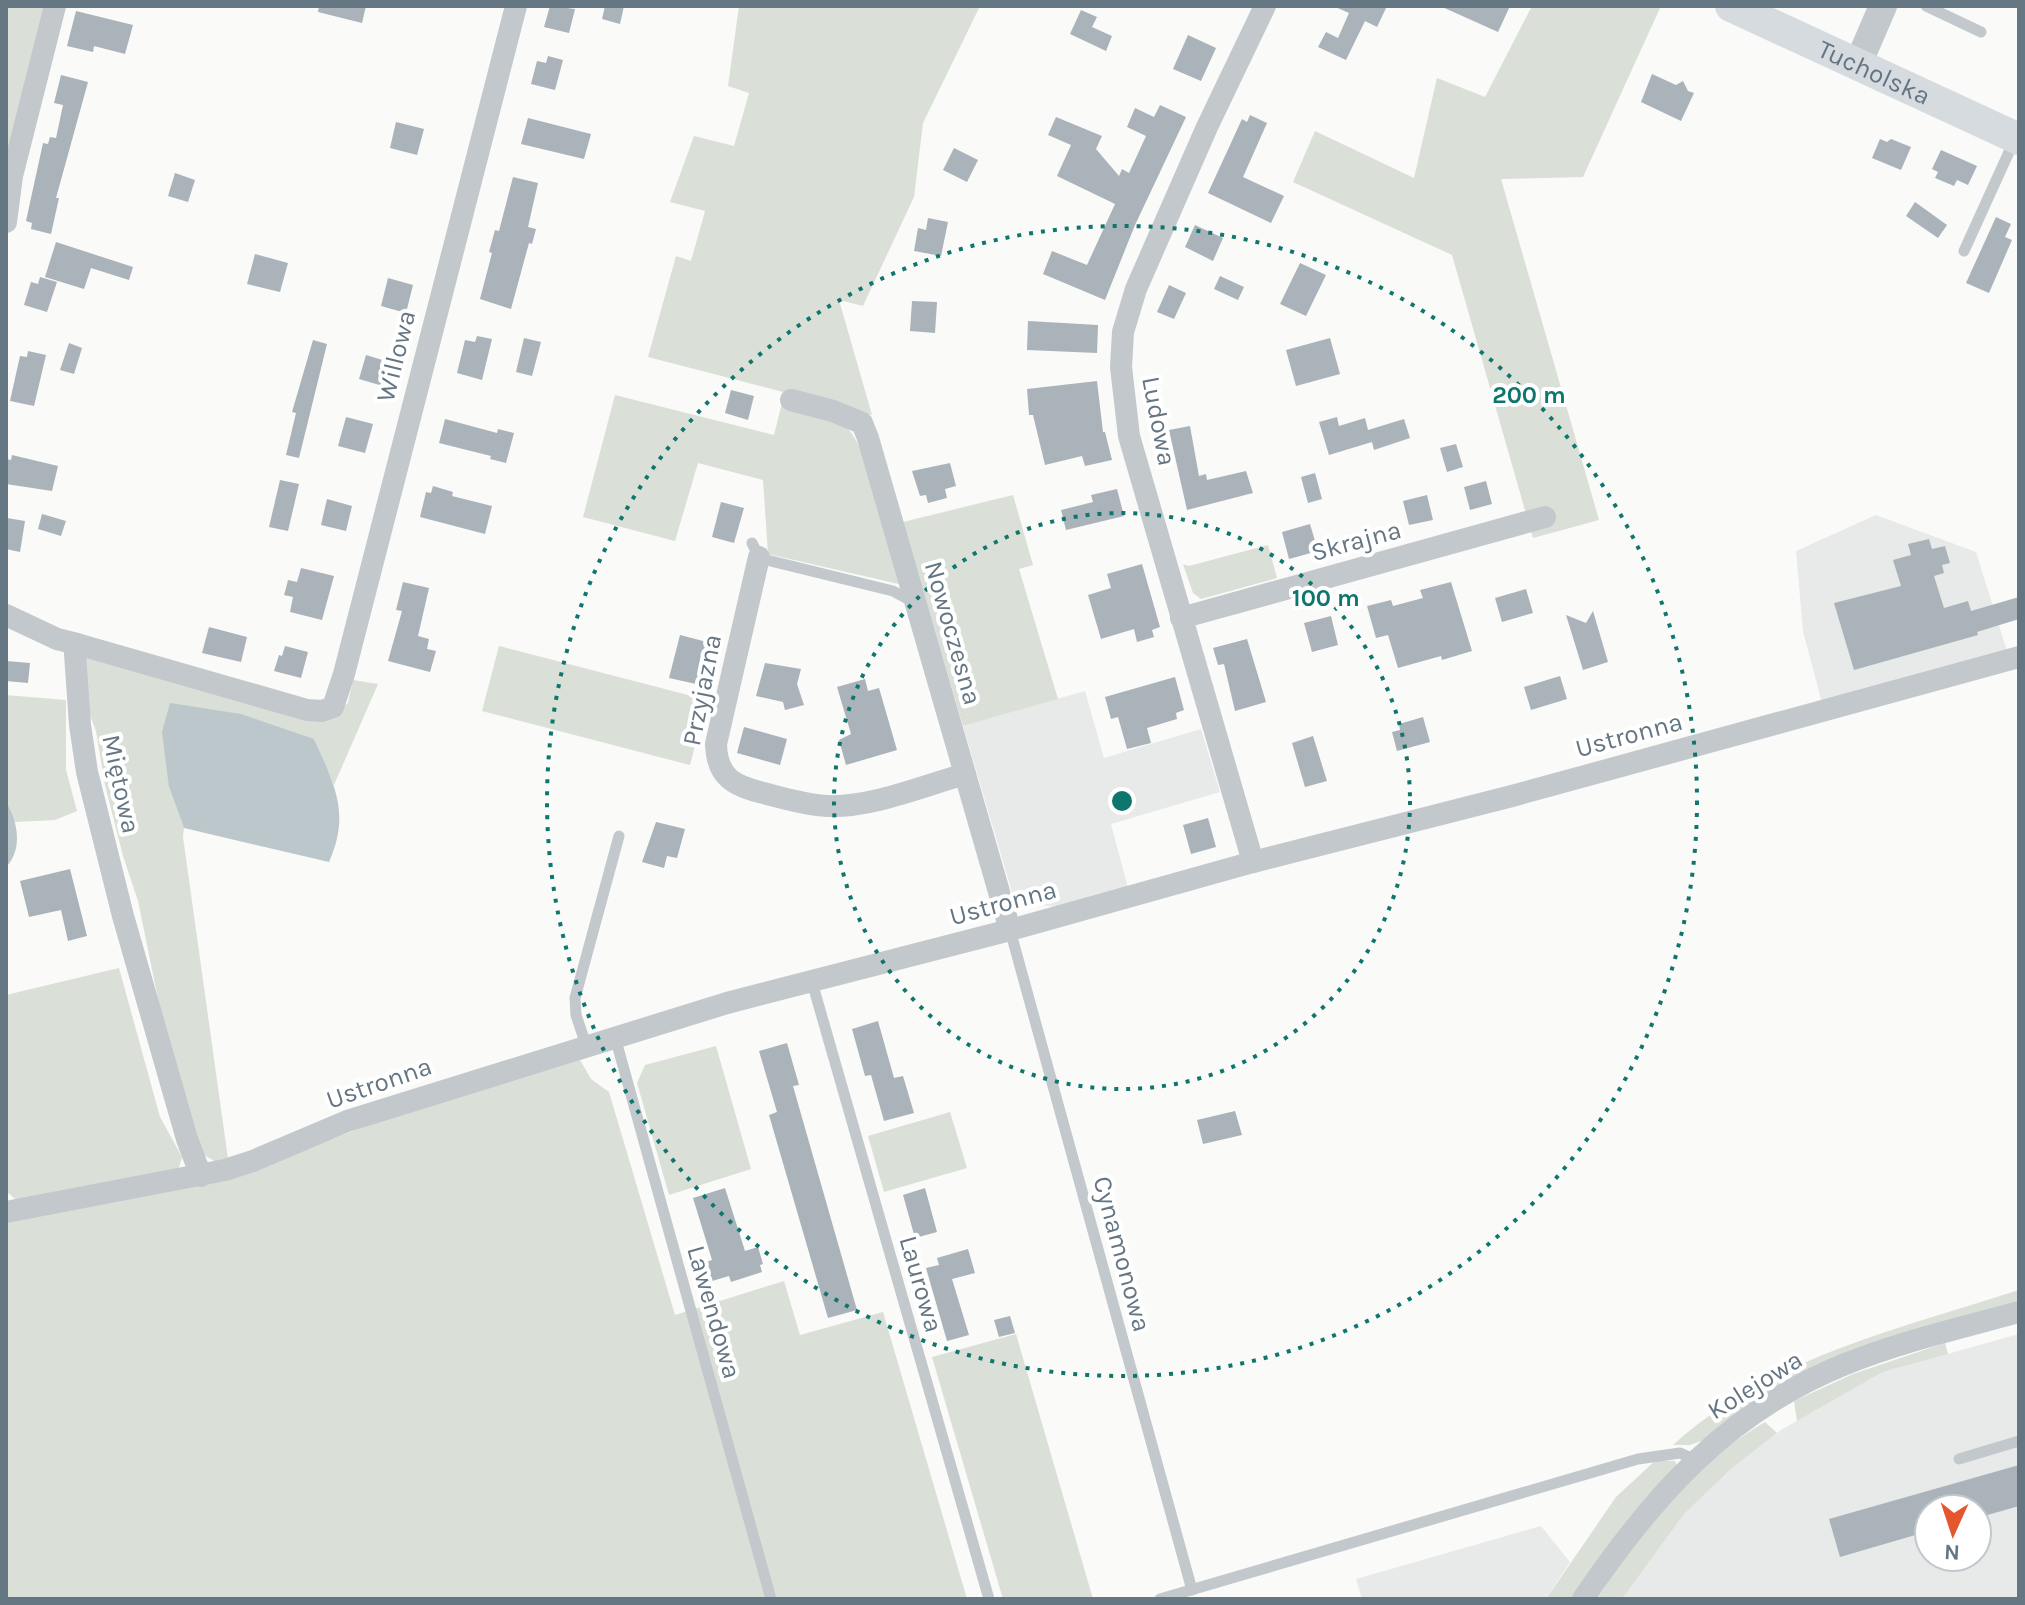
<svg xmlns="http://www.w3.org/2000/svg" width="2025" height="1605" font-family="Karla,sans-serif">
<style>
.built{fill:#e8e9e9;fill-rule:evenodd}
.green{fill:#dadfd7}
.water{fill:#bbc7cb}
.building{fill:#aab3b9}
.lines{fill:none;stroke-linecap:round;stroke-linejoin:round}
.service{stroke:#c3c8cc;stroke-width:11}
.minor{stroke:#c3c8cc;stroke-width:22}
.tertiary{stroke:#c3c8cc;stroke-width:28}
.secondary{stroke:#d6dbdf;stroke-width:32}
.ring{fill:none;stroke:#0f766e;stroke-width:4;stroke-dasharray:4 8}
.labels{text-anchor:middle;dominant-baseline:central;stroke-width:8;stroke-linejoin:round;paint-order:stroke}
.street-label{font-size:26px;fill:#657683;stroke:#fff}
.centre{fill:#0f766e;stroke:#fff;stroke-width:4}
.ring-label{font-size:24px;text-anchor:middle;font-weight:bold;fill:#0f766e;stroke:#fff;stroke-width:8;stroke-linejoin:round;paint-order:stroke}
</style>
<rect width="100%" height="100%" fill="#fafaf8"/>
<g class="built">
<polygon points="1876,515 1976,552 2007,651 1822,703 1803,631 1796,551"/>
<polygon points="1085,691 1104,758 1201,729 1220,792 1111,824 1128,888 1057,907 1015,902 963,726"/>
<path d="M2019,1334V1599H1622L1684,1514L1731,1469L1781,1430L1883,1372ZM1929,1509H1977V1557H1929Z"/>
<polygon points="1541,1526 1570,1562 1546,1599 1362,1599 1356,1579"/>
</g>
<g class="green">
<polygon points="6,6 48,6 6,170"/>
<polygon points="739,6 856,8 858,6 980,6 923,123 914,197 863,306 839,300 872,415 648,357 676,256 691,261 705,211 670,202 694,136 734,146 749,93 728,86"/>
<polygon points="1532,6 1655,6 1660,8 1583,177 1501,179 1599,520 1533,538 1452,255 1293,182 1315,131 1414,178 1437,78 1485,97"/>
<path d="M615,395L774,435L782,403C796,407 826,411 837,418C871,440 892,546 903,585L768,554L763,480L698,463L675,541L583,517Z"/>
<polygon points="1013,495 1033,565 1019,569 1058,699 963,726 903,522"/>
<polygon points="1268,545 1277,578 1201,599 1193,593 1183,564 1189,566"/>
<polygon points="499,646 707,700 690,765 482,711"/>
<polygon points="86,655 332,715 348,703 353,680 378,684 334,785 314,739 169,787 184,828 183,837 228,1159 216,1162 199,1152 171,1062 138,901 123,856 105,785 96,731 84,700"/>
<polygon points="6,695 66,700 66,770 77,811 55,820 15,822 6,802"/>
<polygon points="119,968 160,1117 182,1157 178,1171 31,1199 15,1199 6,1191 6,995"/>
<polygon points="716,1046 751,1169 669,1195 637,1083 645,1065"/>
<polygon points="580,1060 591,1079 609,1092 675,1315 784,1281 800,1335 883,1312 967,1599 6,1599 6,1221 231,1177 374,1123"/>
<polygon points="950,1112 967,1168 884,1192 868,1136"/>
<path d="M2019,1290V1302L1814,1366L1752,1401L1704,1440L1690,1445H1673C1768,1358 1899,1329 2019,1290Z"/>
<polygon points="1016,1334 1093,1599 1003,1599 932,1357"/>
<polygon points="1945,1343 1948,1354 1883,1372 1797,1421 1794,1401 1853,1374"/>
<path d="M1765,1422L1777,1433L1731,1469L1684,1514L1622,1599H1597C1639,1531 1695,1463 1765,1422Z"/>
<polygon points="1656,1460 1675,1461 1677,1466 1577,1599 1546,1599 1616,1497"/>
</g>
<g class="water">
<path d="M170,703L241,714L314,739C334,784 351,813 329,862L184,828L169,787L162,732Z"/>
<path d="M6,802C18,821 23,850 6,867Z"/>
</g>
<g class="building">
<polygon points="319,6 366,6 362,23 318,12"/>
<polygon points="550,6 575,9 569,33 544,27"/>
<polygon points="605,6 624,6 620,24 602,19"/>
<polygon points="1333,6 1387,6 1377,27 1365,21 1346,60 1318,47 1326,32 1338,38 1349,13"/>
<polygon points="1440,6 1510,6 1498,32"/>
<polygon points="1081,10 1097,17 1092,27 1112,36 1106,51 1070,34"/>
<polygon points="76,11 133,25 125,54 94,46 93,52 67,46"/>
<polygon points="1188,35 1216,48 1201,81 1173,69"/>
<polygon points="548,56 563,60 555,90 531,84 537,61 546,63"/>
<polygon points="1652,74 1676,85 1683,81 1688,91 1694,93 1681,121 1641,102"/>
<polygon points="61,75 88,82 56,198 59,198 51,234 31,229 32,223 26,221 43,143 48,144 50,137 56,138 63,105 54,103"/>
<polygon points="1160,105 1186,117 1135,225 1105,300 1043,274 1052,251 1087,265 1115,204 1057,176 1071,145 1048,135 1056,117 1102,136 1096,149 1119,176 1122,169 1129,173 1146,136 1127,127 1135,108 1154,117"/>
<polygon points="1250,115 1267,123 1243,177 1284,196 1271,223 1208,193 1242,119 1247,122"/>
<polygon points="528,118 591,134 584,159 521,144"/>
<polygon points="396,122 424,129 417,155 390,148"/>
<polygon points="1880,139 1887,142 1891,139 1911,147 1901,170 1872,158"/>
<polygon points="954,148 978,160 967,182 943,170"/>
<polygon points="1941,150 1977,166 1968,185 1957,180 1954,186 1935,178 1938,172 1932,169"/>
<polygon points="175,173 195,180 188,202 168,196"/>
<polygon points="513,177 538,183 528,227 536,229 532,244 529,243 511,309 480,299 492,253 489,252 495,230 499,231"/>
<polygon points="1915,202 1947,225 1938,238 1906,216"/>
<polygon points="1996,217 2011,224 2005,237 2012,240 1989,293 1966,283"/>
<polygon points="928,218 948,222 941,256 914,251 918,228 926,230"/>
<polygon points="1195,225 1223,238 1213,261 1185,247"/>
<polygon points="56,242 133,267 129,280 91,268 84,289 45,277"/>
<polygon points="255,254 288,263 280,292 247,284"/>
<polygon points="1300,263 1326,275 1306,316 1280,304"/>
<polygon points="1220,276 1244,287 1238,300 1214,289"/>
<polygon points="40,277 57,282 47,312 24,305 31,282 38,284"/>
<polygon points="388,278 413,285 406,313 381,306"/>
<polygon points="1169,285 1186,293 1174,319 1157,312"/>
<polygon points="912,301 937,302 935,333 910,331"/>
<polygon points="1028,321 1098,325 1097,353 1027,350"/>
<polygon points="477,336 492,339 482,380 457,373 465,340 475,342"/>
<polygon points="524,338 541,342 532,376 516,372"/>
<polygon points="1330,338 1340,374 1296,386 1286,350"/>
<polygon points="313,340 327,344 299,458 286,455 296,413 292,412"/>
<polygon points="69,343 82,348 74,374 60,370"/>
<polygon points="28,351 46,355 34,406 10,401 20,356 27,357"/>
<polygon points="366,355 389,362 383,386 359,379"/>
<polygon points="1097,381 1103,432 1105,432 1112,460 1085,466 1082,456 1045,465 1033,415 1029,415 1027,389"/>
<polygon points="731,390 754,396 748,420 725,413"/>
<polygon points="346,417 373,424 365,453 338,446"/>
<polygon points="1337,417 1339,426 1365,418 1368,430 1404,419 1410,438 1374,450 1372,442 1329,455 1319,422"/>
<polygon points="445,419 497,433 498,429 514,433 506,463 490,459 491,456 439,443"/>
<polygon points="1190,426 1199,476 1206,474 1207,480 1246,471 1253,493 1187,510 1169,430"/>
<polygon points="1456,444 1463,467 1447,472 1440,448"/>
<polygon points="12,455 58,466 52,491 6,484 6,459 11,460"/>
<polygon points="950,463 956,486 945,489 947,498 928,503 926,495 920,496 912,471"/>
<polygon points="1315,473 1322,499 1308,503 1301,477"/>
<polygon points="280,480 299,484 288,531 269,527"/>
<polygon points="1486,481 1492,504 1470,510 1464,487"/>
<polygon points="433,486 453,492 452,496 492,506 485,534 420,517 426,492 431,493"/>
<polygon points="1117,489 1124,516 1066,530 1061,510 1093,502 1091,495"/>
<polygon points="1427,495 1433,520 1409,525 1403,501"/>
<polygon points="327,499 352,506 346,531 321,525"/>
<polygon points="721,502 744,508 734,543 712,537"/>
<polygon points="42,514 66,521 61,536 38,529"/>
<polygon points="7,518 25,521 20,552 6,549"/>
<polygon points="1310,524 1318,551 1289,559 1282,532"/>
<polygon points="1929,539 1932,549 1945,546 1950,563 1942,565 1944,573 1934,576 1944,608 1968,601 1971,611 2019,597 2019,619 1977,632 1978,635 1854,670 1834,603 1901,586 1893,560 1911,555 1908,544"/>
<polygon points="1142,564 1160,627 1152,630 1154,637 1137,642 1134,629 1101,639 1088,595 1111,588 1107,574"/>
<polygon points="301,568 334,576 322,620 290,612 293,597 284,595 286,588 288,580 297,582"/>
<polygon points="403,582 429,588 418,636 429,639 427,649 436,651 430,672 388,661 402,611 396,610"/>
<polygon points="1451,582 1472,651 1442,660 1441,656 1398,668 1388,635 1376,638 1367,606 1391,600 1393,606 1423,598 1420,590"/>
<polygon points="1526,589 1533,613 1502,622 1495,598"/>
<polygon points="1593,611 1608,662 1583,670 1566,615 1586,623"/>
<polygon points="1331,616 1338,645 1312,652 1304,623"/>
<polygon points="209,627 247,637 241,662 202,653"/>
<polygon points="680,635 707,642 696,684 669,678"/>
<polygon points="1247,639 1266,702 1235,711 1224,664 1218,665 1213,648"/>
<polygon points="285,646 308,652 301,678 274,671 279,655 282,656"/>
<polygon points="6,661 30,663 28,683 6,681"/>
<polygon points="765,663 801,669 797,684 804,705 785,710 783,702 756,696"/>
<polygon points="1560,676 1567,699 1531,710 1524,687"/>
<polygon points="1175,677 1184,710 1176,713 1177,719 1147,728 1151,743 1127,749 1118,717 1111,719 1105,697"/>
<polygon points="865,679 868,691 879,688 897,750 846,765 839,740 851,734 837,687"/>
<polygon points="1423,717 1430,742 1397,751 1392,732 1400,730 1399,724"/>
<polygon points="744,727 787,739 780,765 737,753"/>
<polygon points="1313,736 1327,781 1305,787 1292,743"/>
<polygon points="1208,818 1216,847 1191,854 1183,825"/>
<polygon points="656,822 685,829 677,858 667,856 664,868 642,862"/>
<polygon points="70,869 87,936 68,941 61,910 29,917 20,881"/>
<polygon points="878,1021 894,1078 903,1076 914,1113 884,1121 871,1075 865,1076 852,1029"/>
<polygon points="787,1043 799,1085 793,1086 857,1310 828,1318 769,1115 777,1112 759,1051"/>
<polygon points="1235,1111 1242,1135 1203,1144 1197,1120"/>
<polygon points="725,1188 745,1251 758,1247 763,1264 760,1265 762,1272 731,1282 729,1276 712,1281 706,1262 712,1260 693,1198"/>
<polygon points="925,1188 937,1232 915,1238 903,1195"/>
<polygon points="968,1249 975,1273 952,1279 969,1335 947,1341 926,1268 939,1265 937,1258"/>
<polygon points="1010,1316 1015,1333 999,1337 994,1320"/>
<polygon points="2019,1465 2019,1506 1977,1518 1977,1509 1929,1509 1929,1531 1840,1557 1829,1519"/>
</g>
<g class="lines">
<g class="service">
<polyline points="1926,6 1981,32"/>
<polyline points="1964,251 2014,141"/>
<polyline points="752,543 759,557 763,559 893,591 915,603"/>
<polyline points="1010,930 1192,1590"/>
<polyline points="812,982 989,1599"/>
<polyline points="615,1037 771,1599"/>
<polyline points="586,1045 576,1015 575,998 619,836"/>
<polyline points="1959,1459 2019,1441"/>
<polyline points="1160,1599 1638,1459 1680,1453 1696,1460"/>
</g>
<g class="minor">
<polyline points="6,222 12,176 55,6"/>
<polyline points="791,400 833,411 862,423 868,438 1010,930"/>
<path d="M759,557L716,744C717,779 735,786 767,794C786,799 807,805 827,806C870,808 923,786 965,774"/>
<polyline points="6,615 57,639 77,644"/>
<polyline points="1181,618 1545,517"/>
<polyline points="1253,862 1129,436 1121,367 1123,332 1136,289 1207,127 1265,6"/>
<polyline points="201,1176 187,1139 123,916 87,772 80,725 75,654 77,644 307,710 322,711 333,707 344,674 516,6"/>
<polyline points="6,1212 225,1170 253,1161 347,1121 727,1003 1010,930 1253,862 1512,796 2019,657"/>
<path d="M1583,1599C1652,1497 1726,1413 1843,1365C1899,1342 1960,1328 2019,1312"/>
</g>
<polyline class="tertiary" points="1858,64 1883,6"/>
<path class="secondary" id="s1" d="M1731,6L2019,139"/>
</g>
<g class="ring">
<circle cx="1122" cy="801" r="288"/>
<circle cx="1122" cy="801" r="575"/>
</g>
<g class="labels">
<g class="street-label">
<text stroke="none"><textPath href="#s1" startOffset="158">Tucholska</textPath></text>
<text transform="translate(396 356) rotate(-76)">Willowa</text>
<text transform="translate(1159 421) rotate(79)">Ludowa</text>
<text transform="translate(1356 541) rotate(-15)">Skrajna</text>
<text transform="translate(953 633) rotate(74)">Nowoczesna</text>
<text transform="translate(702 690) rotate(-79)">Przyjazna</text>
<text transform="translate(1629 735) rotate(-15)">Ustronna</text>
<text transform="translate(121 784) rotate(78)">Miętowa</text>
<text transform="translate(1003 903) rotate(-15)">Ustronna</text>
<text transform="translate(379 1083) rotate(-19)">Ustronna</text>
<text transform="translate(1122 1254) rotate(75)">Cynamonowa</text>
<text transform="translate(921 1284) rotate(74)">Laurowa</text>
<text transform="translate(714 1312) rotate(74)">Lawendowa</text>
<text transform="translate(1755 1385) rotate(-32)">Kolejowa</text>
</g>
</g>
<circle cx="1122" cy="801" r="12" class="centre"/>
<g class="ring-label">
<text x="1529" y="403">200 m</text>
<text x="1326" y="606">100 m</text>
</g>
<rect width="2025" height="1605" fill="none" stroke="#657683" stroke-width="16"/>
<g transform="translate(1953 1533) rotate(183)"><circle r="38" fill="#ffffff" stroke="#c1c8cd" stroke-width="2"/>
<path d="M0-6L14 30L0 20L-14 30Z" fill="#e4572e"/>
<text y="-12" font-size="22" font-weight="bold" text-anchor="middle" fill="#657683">N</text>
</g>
</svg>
